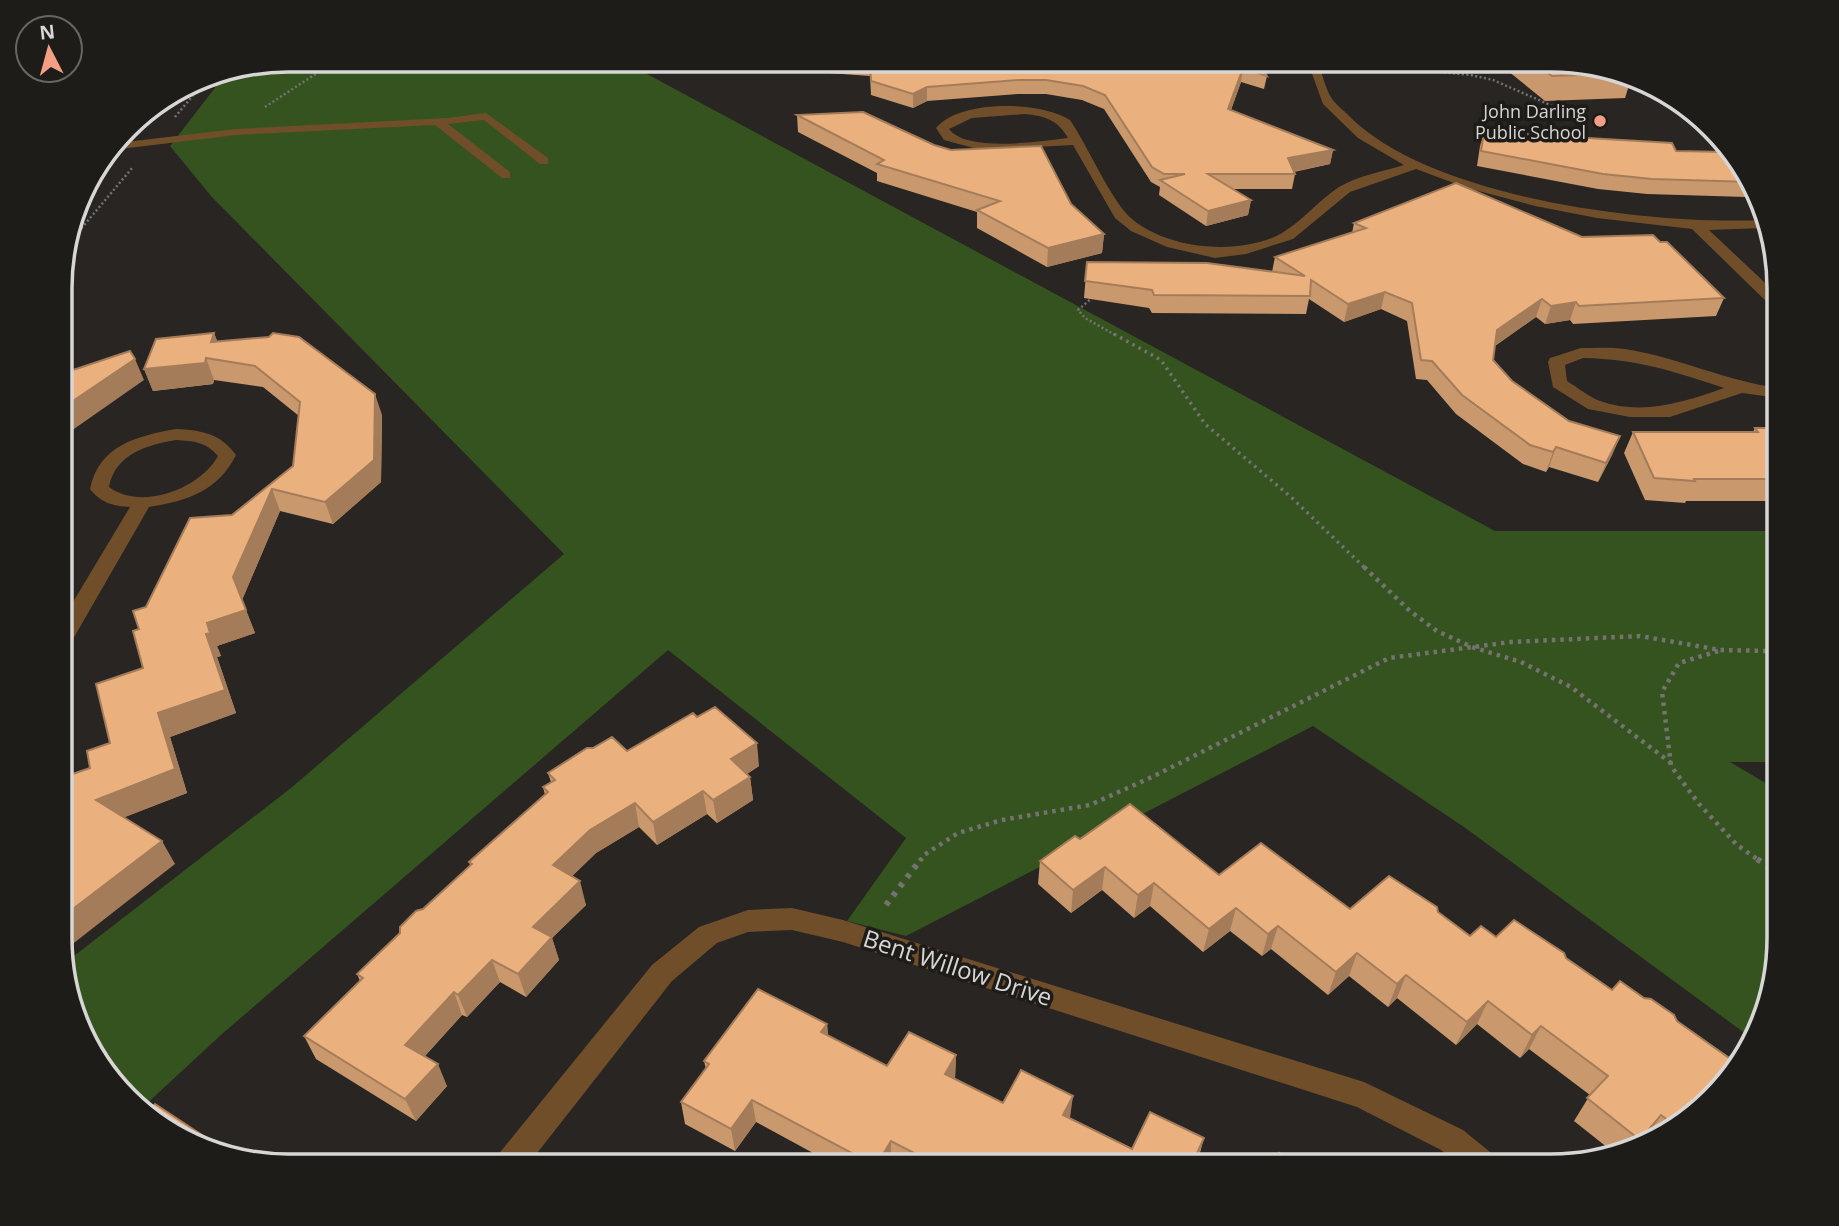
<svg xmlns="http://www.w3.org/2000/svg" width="1839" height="1226" font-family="'Open Sans',sans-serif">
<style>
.green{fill:#35531f}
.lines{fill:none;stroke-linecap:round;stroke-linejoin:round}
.path-far3{stroke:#757271;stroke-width:2.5;stroke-dasharray:2 2.5;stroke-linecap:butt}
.path-far2{stroke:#757271;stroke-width:3.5;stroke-dasharray:2.5 4.5;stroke-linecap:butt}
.path-far1{stroke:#757271;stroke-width:4.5;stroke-dasharray:3.5 5;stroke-linecap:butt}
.path{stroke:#757271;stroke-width:6;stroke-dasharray:4.5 7;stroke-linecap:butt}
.lane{fill:#704e29;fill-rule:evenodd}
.street{fill:#704e29;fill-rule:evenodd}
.secondary{fill:#996323;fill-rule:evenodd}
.wall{fill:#c9986d}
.shaded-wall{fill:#a47c59}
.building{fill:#eab17f;stroke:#a47c59;stroke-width:2}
.poi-dot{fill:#f39f84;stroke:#1e1c19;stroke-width:2.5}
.labels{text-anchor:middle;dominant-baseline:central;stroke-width:7;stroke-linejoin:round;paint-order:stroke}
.far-poi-label{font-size:18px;fill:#d8d6d5;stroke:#1e1c19;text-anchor:end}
.near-street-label{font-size:24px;fill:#d8d6d5;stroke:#1e1c19}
.rim{fill:none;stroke:#d8d6d5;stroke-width:3.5}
</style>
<rect width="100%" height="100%" fill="#282523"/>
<polygon class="green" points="288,60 621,60 1495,531 1779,531 1779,762 1730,762 1779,791 1779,952 1750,1037 1464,827 1313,726 906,936 847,921 906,838 668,650 222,1034 142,1108 90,1052 61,966 291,788 564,554 211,196 170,146 228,71"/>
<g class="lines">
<g class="path-far3">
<polyline points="1341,62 1471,75 1493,80 1555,107"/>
<polyline points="619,66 632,60"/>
<polyline points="265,107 337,60"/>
<polyline points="175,117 210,75"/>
<polyline points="64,249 133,167"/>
<polyline points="1093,297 1078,310 1085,318 1117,336"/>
</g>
<g class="path-far2">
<polyline points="1114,334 1161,360 1205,424 1291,497 1366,569"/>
<polyline points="61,497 74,494"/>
</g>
<g class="path-far1">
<polyline points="1364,567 1410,611 1437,631 1472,647 1521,662 1571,687 1671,763"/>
<polyline points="1718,651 1679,663 1662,692 1671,766 1699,804 1737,845 1760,861"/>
<polyline points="920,861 924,855 958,833 1002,820 1090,805 1152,777 1389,658 1511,642 1640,636 1720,650 1769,651 1779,645"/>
</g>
<g class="path">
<polyline points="1757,859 1779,874"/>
<polyline points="886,905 921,859"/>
</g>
<polygon class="lane" points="486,113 548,158 548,164 540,164 484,120 448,124 510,172 510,178 502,178 435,125 236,135 112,150 117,143 236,129 447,118"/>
<g class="street">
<path d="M1307,60H1317C1322,72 1325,88 1332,99C1337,106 1346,112 1351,118C1435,199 1650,225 1763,220L1764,228L1709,230L1779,296V310L1773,308L1692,229L1597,218L1535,206L1467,188L1416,169L1350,192L1293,239L1246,254L1215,258L1167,247L1131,231L1115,218L1073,145L981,150L944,140L936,128C960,99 1040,101 1070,120C1088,147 1106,189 1125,212C1158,250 1244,258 1285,231C1304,219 1319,200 1339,187C1357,176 1384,171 1404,165L1358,138L1323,104ZM1025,114C1045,116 1058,120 1068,138C1041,141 967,153 949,129L972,118Z"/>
<path d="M1581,348C1595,348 1611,347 1625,349C1678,357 1725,381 1779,388V398L1742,393L1670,417H1630L1588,409L1553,387L1548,362L1550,358ZM1583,358C1638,359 1672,371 1724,388C1684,402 1643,416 1600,401C1589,397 1577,387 1567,381L1565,365Z"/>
<path d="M176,429C202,430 221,434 236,455C218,491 187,501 149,507L69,646L61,648V622L130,507C113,506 101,503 90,489C99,445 137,436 176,429ZM176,440C194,441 206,442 218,456C200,489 141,511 109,487C115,454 147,445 176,440Z"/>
<polygon points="792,908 843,920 1364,1082 1463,1130 1495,1156 1499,1166 1461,1166 1441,1150 1357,1107 843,942 792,930 748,932 717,943 672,981 527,1166 493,1166 497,1156 652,965 699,927 748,910"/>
</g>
<polygon class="secondary" points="146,111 148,114 146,117 123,143 117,143 137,117"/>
</g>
<g class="wall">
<polygon points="711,60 817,60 767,61 766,68 719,65 719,61"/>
<polygon points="823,60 1077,60 1083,64 1080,60 1259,60 1267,76 1264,89 1241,82 1231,110 1333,150 1330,164 1294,172 1295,174 1292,189 1233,189 1251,200 1248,215 1206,226 1159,195 1160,187 1151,182 1104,109 1082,100 1046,94 1018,94 927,101 913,108 871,95 870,76 828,73"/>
<polygon points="1475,60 1551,60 1627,73 1632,76 1625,98 1545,101 1508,71"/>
<polygon points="797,115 934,145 1071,204 1104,234 1102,253 1047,267 977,228 977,212 877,181 877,173 798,132"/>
<polygon points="1484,132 1676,151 1751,180 1752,183 1746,197 1647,194 1598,189 1477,166 1480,146"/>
<polygon points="1354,223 1660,242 1724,298 1716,316 1573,324 1570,320 1545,324 1536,317 1495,346 1493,360 1512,381 1569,421 1620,436 1612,455 1598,482 1549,467 1546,472 1523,464 1456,414 1427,380 1416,379 1407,321 1381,309 1344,322 1309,299 1306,314 1152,313 1149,308 1084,298 1087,262 1272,272 1275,257 1352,233"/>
<polygon points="214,333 217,341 382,415 381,482 333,524 280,511 242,600 255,633 217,646 221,656 217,657 236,713 170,737 187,793 124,817 175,864 67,837 90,768 110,743 143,668 139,629 146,607 232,515 293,466 299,416 263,387 214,380 213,384 153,391 144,369"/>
<polygon points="1755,428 1779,428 1779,497 1777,497 1775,501 1686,501 1685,503 1645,500 1624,453 1633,432 1753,432"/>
<polygon points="627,751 759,766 747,774 750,777 753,800 717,823 707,814 657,845 639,827 596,853 572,876 586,905 552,938 559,960 526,997 500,982 467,1017 462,1015 425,1056 447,1086 416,1121 316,1059 304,1036 360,981 357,974 470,865 469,862 545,795 543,787 551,782 548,773"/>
<polygon points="1080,839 1350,909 1438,912 1470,936 1496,937 1566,958 1612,990 1677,1021 1741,1065 1665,1136 1651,1140 1646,1137 1641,1143 1613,1152 1574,1121 1590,1095 1529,1049 1520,1058 1477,1024 1456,1045 1397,998 1388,1007 1349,976 1328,995 1271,949 1262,956 1230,931 1203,952 1150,906 1134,918 1102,890 1071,913 1038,884 1040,861"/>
<polygon points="827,1024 828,1036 887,1066 956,1055 955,1079 1003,1103 1070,1118 1132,1149 1204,1138 1198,1160 1195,1166 898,1166 891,1163 889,1166 837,1166 756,1122 735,1151 685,1124 681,1102 706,1069 704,1061"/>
</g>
<g class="shaded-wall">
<polygon points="1243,68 1241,82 1226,123 1228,109"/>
<polygon points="927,87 927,101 913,108 913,94"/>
<polygon points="1333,150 1330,164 1286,173 1288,158"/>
<polygon points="1251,200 1248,215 1206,226 1208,211"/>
<polygon points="1104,234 1102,253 1047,267 1048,248"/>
<polygon points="1385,292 1381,309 1344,322 1348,304"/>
<polygon points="1542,299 1536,317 1491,348 1497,330"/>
<polygon points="1576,302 1570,320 1545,324 1551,306"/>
<polygon points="214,333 222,354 211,342"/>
<polygon points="206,358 214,380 213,384 153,391 144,369"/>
<polygon points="135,359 144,380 61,438 61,409"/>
<polygon points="375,394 382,415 381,482 333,524 325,502"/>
<polygon points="1620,436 1612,455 1598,482 1606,463"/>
<polygon points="1556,447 1549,467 1546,472 1553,452"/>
<polygon points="272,489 280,511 242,600 255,633 217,646 221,656 217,657 236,713 170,737 187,793 110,823 96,800 158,713 206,634 207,623 233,577"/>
<polygon points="757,743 759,766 734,782 731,759"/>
<polygon points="750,777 753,800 717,823 713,800"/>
<polygon points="703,791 707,814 657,845 653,822"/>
<polygon points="635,803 639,827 596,853 560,888 553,865 590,830"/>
<polygon points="162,841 175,864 61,953 61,918"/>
<polygon points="1105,867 1102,890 1071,913 1073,890"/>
<polygon points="580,881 586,905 552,938 559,960 526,997 518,974 533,927"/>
<polygon points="1154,883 1150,906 1134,918 1138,895"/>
<polygon points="1236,908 1230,931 1203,952 1209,929"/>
<polygon points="1278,926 1271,949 1262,956 1268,934"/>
<polygon points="1357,953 1349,976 1328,995 1336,972"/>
<polygon points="492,960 500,982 467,1017 458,995"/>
<polygon points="1406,975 1397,998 1388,1007 1397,984"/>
<polygon points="454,992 462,1015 415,1067 405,1045"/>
<polygon points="1488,1001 1477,1024 1456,1045 1467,1022"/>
<polygon points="827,1024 829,1047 821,1032"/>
<polygon points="1541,1026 1529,1049 1520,1058 1532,1035"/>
<polygon points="956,1055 955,1078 944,1096 945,1074"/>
<polygon points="438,1064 447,1086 416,1121 405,1099"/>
<polygon points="1073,1096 1070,1118 1063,1115"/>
<polygon points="752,1100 756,1122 735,1151 731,1129"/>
<polygon points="1661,1115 1646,1137 1641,1143 1637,1144"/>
<polygon points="1204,1138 1195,1166 1191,1166"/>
<polygon points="891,1141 891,1163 889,1166 876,1166"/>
</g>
<g class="building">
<polygon points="831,60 1077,60 1089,69 1094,64 1091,60 1259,60 1267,76 1243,68 1228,109 1333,150 1288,158 1295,174 1208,174 1251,200 1208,211 1160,180 1185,174 1164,174 1152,167 1105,95 1083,86 1046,80 1019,80 927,87 913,94 871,81 870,62"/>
<polygon points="1531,60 1551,60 1624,72 1627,73 1552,76"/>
<polygon points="863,112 934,145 951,150 1041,146 1071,204 1104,234 1048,248 977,210 1000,201 877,164 884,160 797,115"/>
<polygon points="1484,132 1672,143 1676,151 1726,152 1751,182 1652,179 1603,174 1481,151"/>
<polygon points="1456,183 1582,237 1653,235 1660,242 1667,242 1724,298 1579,306 1576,302 1551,306 1542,299 1497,330 1493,360 1512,381 1569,421 1620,436 1606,463 1556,447 1553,452 1530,445 1462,395 1432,361 1421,360 1412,303 1385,292 1348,304 1311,280 1310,296 1154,295 1152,290 1085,281 1087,262 1207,263 1305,276 1275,257 1366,228 1354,223"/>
<polygon points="214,333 211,342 269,337 273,333 299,337 375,394 374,460 325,502 272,489 233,577 246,610 207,623 210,633 206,634 225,690 158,713 175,769 96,800 162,841 61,918 61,841 67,837 61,807 61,778 90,768 87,751 110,743 96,684 143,668 133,631 139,629 133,611 146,607 190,518 232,515 293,466 300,402 255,366 206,358 205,363 144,369 156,339"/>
<polygon points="130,351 135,359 61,409 61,374"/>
<polygon points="1755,428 1779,428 1779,479 1694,479 1695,481 1654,478 1633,432 1758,432"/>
<polygon points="715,707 757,743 731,759 750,777 713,800 703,791 653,822 635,803 590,830 553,865 580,881 533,927 552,937 518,974 492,960 458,995 454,992 405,1045 438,1064 405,1099 304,1036 363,978 357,974 400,933 400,927 416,911 423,909 472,864 469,862 548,792 543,787 555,780 548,773 587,748 593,748 612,737 627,751 693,713 697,717"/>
<polygon points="1130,804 1219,875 1261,843 1350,909 1389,876 1437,907 1438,912 1470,936 1481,926 1496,937 1514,920 1564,953 1566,958 1612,990 1620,981 1644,998 1651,999 1674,1015 1677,1021 1729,1058 1752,1031 1741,1065 1676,1126 1661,1115 1640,1140 1587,1098 1608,1076 1541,1026 1532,1035 1488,1001 1467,1022 1406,975 1397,984 1357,953 1336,972 1278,926 1268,934 1236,908 1209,929 1154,883 1138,895 1105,867 1073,890 1040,861 1075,836 1080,839"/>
<polygon points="758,989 827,1024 821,1032 887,1066 909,1032 956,1055 945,1074 1003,1103 1021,1070 1073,1096 1063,1115 1132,1149 1150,1112 1204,1138 1191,1166 939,1166 891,1141 876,1166 752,1100 731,1129 681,1102 709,1064 704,1061"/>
<polygon points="155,1104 237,1158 215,1154 161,1128 146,1112"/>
<polygon points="1279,1153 1303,1166 1273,1166"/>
</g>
<circle class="poi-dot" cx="1600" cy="121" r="7"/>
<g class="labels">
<g class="far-poi-label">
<text x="1586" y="111">John Darling<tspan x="1586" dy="21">Public School</tspan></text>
</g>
<g class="near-street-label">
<text transform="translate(958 967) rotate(18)">Bent Willow Drive</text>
</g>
</g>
<path d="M0 0H1839V1226H0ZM288 72H1551A216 216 0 0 1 1767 288V938A216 216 0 0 1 1551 1154H288A216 216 0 0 1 72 938V288A216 216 0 0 1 288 72Z" fill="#1e1c19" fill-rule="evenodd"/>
<path class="rim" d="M288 72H1551A216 216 0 0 1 1767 288V938A216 216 0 0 1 1551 1154H288A216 216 0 0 1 72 938V288A216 216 0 0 1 288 72Z"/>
<g transform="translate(49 49) rotate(354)"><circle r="33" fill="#1e1c19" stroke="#686664" stroke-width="2"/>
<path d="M0-5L12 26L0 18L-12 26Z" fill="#f39f84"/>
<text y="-10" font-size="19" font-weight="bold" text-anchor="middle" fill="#d8d6d5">N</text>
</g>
</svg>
